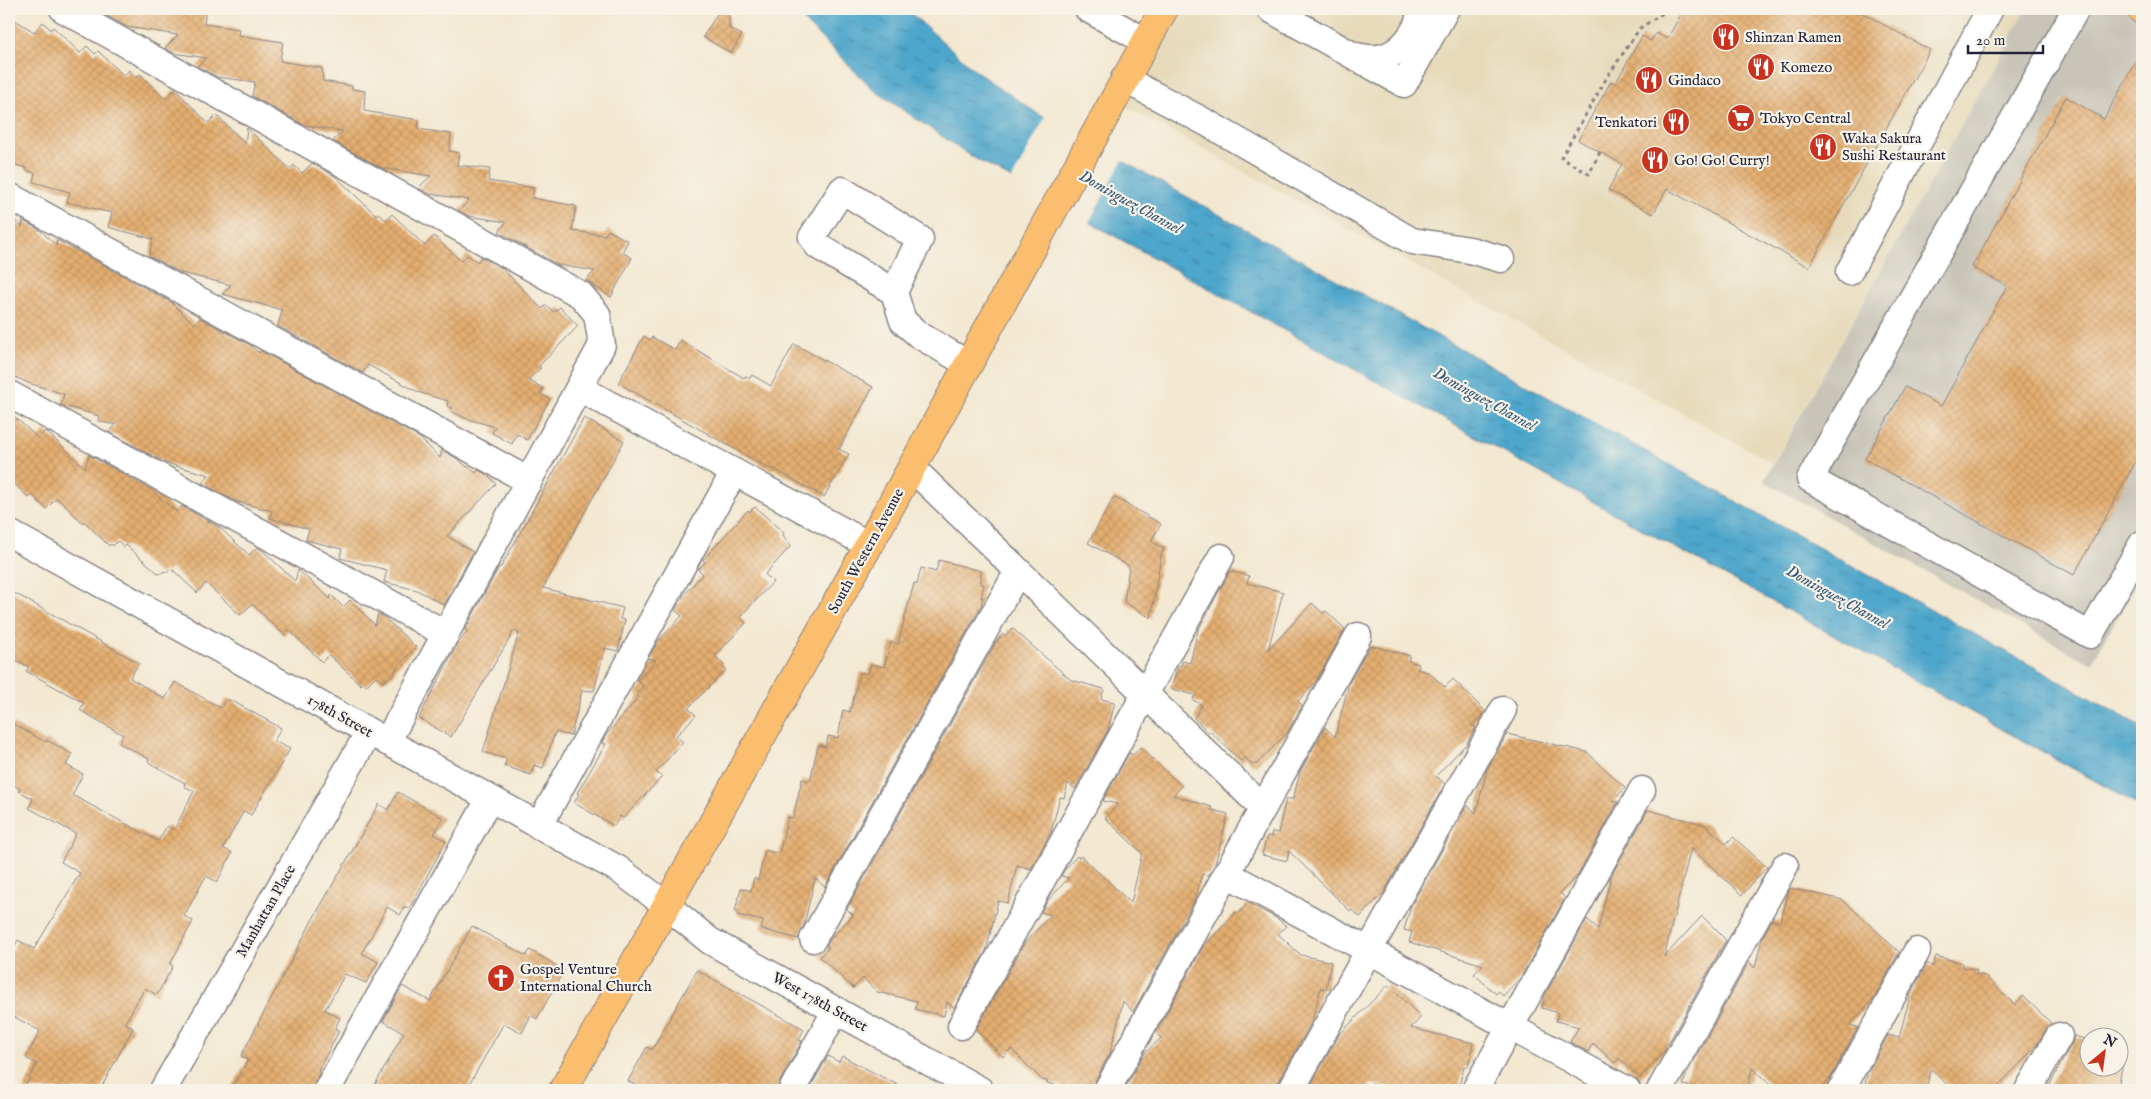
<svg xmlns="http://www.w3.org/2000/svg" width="2151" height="1099" font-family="'IM FELL English',serif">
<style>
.built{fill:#e6daba}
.industrial{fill:#c8c4b8}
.water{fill:url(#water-ripples);stroke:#386483}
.pier{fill:#f3e8d1}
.building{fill:url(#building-cross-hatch)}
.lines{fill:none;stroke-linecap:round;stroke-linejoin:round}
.minor-casing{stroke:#8a8586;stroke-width:29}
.major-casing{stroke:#8a8586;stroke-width:30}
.path{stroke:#8a8586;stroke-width:3;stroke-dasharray:4 4;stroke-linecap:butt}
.minor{stroke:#fff;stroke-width:26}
.major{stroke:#fbbd6e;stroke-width:28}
.labels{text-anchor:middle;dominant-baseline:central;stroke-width:4.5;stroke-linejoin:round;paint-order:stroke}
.poi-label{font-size:15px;fill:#22223b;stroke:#f7f3e8;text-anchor:start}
.street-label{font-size:15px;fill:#22223b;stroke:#f7f3e8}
.water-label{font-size:16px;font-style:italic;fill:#335775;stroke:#f7f3e8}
</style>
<defs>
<pattern id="water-ripples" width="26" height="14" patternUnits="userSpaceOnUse" patternTransform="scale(1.25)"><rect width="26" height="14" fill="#4da6cb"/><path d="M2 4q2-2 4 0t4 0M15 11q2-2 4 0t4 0" fill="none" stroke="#4087a6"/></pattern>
<pattern id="building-cross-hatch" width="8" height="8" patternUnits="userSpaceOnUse" patternTransform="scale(1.25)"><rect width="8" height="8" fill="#e4ae70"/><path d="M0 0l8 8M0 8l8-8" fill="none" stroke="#c39562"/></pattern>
</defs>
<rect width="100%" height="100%" fill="#f7f3e8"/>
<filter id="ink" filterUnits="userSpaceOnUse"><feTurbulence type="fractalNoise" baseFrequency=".02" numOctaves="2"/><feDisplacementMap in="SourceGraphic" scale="10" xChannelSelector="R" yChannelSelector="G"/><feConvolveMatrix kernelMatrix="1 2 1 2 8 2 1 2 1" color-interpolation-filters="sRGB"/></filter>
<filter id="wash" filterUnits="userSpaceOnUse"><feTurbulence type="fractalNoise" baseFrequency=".0096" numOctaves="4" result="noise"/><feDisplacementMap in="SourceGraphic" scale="20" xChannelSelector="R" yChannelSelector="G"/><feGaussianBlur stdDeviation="1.12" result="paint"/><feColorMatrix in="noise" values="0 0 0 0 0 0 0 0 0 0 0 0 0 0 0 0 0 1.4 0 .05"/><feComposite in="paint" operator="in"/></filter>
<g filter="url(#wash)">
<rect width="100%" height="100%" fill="#f3e8d1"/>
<polygon class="built" points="1176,9 2026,9 1773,463 1123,105"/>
<polygon class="industrial" points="2026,9 2129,9 2142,16 2142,574 2091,664 1764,481"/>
<polygon class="water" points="792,9 906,9 976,71 1038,114 2142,727 2142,807 974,158 875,91"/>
<polygon class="pier" points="1046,116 1124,158 1088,224 1011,181"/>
<g id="blocks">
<g class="building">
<polygon points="94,9 206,9 204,24 239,29 238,35 283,42 280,61 322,68 323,81 352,86 352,89 365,91 364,111 419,120 418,129 451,134 449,151 459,153 457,165 490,169 488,181 534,188 532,198 576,206 572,231 605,235 608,230 628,241 622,252 632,258 611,297 586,280 595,271 558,265 499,232 506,222 469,216 459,211 469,200 430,194 418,188 431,176 381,168 333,141 343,131 304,125 252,96 255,82 217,77 197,66 206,58 174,53 165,48 178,35 127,27"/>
<polygon points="720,9 729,9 729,28 742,35 731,53 703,37"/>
<polygon points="1684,9 1855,9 1930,50 1809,267 1667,189 1653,214 1608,190 1622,164 1578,140 1611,81 1615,84 1642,36 1651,41 1656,33 1667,39"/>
<polygon points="9,16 34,32 43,22 51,30 53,27 80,53 87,46 95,54 98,51 124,76 129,70 136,78 140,74 165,99 175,89 208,123 216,115 245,143 247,128 290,169 294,165 302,173 312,163 335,176 376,215 378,213 386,220 392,214 425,246 434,236 461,261 467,255 478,262 481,257 502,268 542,309 546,305 554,312 560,307 578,326 539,366 541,368 528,380 543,388 540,394 550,399 527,440 517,434 512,444 492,433 495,427 465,418 451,411 452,408 447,406 448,401 418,392 368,365 363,373 278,326 282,310 222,294 231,285 181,273 149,256 153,239 108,227 112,213 67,202 70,192 33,182 35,173 26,170 26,168 9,163"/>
<polygon points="2142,50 2142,450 2074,575 1865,459 1905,387 1941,406 2007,286 1972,267 2066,97 2104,119"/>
<polygon points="9,215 22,227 23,221 40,230 56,246 57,240 171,302 194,324 200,318 250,345 259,353 261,351 420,438 440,458 442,450 458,459 467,467 468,466 476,473 478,470 488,475 496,484 447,536 473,552 444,605 417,590 384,582 387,570 340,558 342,549 306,540 309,529 270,518 272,511 235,501 202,483 209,475 166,463 109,432 116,425 98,421 99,416 61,405 64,394 28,383 9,374"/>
<polygon points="644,336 650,340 652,337 675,350 680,340 744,378 745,376 750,378 752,375 771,386 794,344 873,387 839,449 849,454 824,497 774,469 770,469 618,383"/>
<polygon points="9,412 38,438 45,431 48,433 85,468 89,455 150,489 176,512 182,506 219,527 249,555 257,547 262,550 295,581 298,570 330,599 331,595 343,607 350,600 375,625 378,614 385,618 416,647 397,667 394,674 383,682 376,676 366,686 363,683 361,685 329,655 322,662 289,630 284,635 252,604 240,615 206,583 197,593 171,568 167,573 165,571 159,574 126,545 124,547 118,541 113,546 111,544 109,546 84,521 83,523 57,498 46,509 32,495 29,498 9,479"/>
<polygon points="584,418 624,441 543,588 623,608 620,619 625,620 618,651 605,648 594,691 582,690 571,736 555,732 543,768 534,765 531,775 504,766 507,759 483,752 519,633 514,631 451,737 419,718 458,643 467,632 465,630 499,567 501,567"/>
<polygon points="1114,497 1161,524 1151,541 1164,549 1161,555 1151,618 1124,602 1129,566 1088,543"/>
<polygon points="755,507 784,533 783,535 791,546 765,574 773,582 740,617 746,623 715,656 724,665 722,667 726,670 688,708 696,715 676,736 683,742 656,772 662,777 623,818 620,816 614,826 574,803 579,794 577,793 606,744 602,743 606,735 639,697 636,694 643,686 637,680 656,660 648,658 658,641 682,616 675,610 684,595 703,574 698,569 705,562 703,560 748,510 749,512"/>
<polygon points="939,560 981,571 981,584 984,584 981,598 983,597 981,606 825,887 815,878 804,925 798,939 761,929 763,921 737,915 738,912 735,911 741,888 751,891 754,878 758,880 765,850 779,854 788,817 793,818 802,779 810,781 818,745 826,747 828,736 838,738 843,710 850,712 860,672 868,674 871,664 884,667 891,642 898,644 914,583 917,584 921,568 936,572"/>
<polygon points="1230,571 1249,576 1247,583 1283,592 1268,650 1312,603 1323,613 1326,611 1345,629 1315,683 1298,701 1302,706 1287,733 1256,765 1254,763 1252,765 1245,757 1241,761 1210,731 1209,733 1194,718 1202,705 1193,700 1195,695 1171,689 1178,666 1181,666 1182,661 1190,663 1198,630"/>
<polygon points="9,590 139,663 130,678 165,699 175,682 221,708 226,699 234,702 281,728 274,741 290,749 251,815 244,811 223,848 232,853 217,882 206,876 184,916 193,921 170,964 173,966 157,995 145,988 125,1023 133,1028 100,1090 23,1090 37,1064 26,1058 40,1031 9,1014 9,956 18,940 34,949 80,873 61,862 76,834 29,808 33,799 19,791 20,789 9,782 9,722 46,742 47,740 72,754 66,765 83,774 72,795 158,841 167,826 174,830 194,791 184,786 185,783 148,762 149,759 119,743 123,735 80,710 84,703 26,671 29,667 9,657"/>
<polygon points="1012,628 1071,680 1104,689 1101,699 1114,702 1114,706 1108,730 1075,789 1068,783 1064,798 1060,797 1051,832 1031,869 1017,865 1008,903 998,901 986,951 954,1008 947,1002 944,1016 915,1009 917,1001 877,992 863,978 853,988 820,957 829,947 826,946 831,938 853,915 847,909 996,642 1003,634 1005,636"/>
<polygon points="1370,645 1410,656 1408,661 1419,664 1417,669 1428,672 1445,687 1453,679 1485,711 1472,726 1476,727 1467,743 1436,776 1445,784 1384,892 1360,917 1352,910 1350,911 1289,851 1287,861 1262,855 1267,836 1271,837 1272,832 1278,833 1286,799 1293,799 1300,772 1325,727 1335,737 1349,683"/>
<polygon points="1507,734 1587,752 1625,788 1613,801 1618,802 1577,876 1560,893 1565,898 1521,977 1503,996 1499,991 1496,994 1474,974 1483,965 1409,942 1412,932 1404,930 1411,906 1467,805 1476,813 1487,770"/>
<polygon points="1140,747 1182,786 1173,795 1212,807 1211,810 1228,814 1215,864 1209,875 1202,874 1195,899 1133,1012 1123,1001 1110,1053 1094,1083 1092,1090 1074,1090 1047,1083 1047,1081 1042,1080 1011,1049 1003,1057 976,1030 1025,942 1051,915 1041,912 1048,900 1069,878 1061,876 1066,868 1077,856 1079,858 1081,856 1131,903 1142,853 1105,818 1118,804 1103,801 1129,753 1133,755"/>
<polygon points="398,792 443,818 434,834 446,841 409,909 405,906 400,915 387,907 362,953 378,962 366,983 345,974 325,1010 340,1018 335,1028 339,1031 318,1071 320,1072 312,1089 230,1090 248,1060 241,1056 313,919 379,804 388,810"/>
<polygon points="1648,810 1706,825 1726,844 1733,837 1767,867 1742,895 1691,848 1664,957 1702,916 1726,940 1663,1053 1640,1078 1619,1058 1615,1063 1593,1043 1588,1052 1570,1042 1579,1027 1556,1021 1558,1013 1542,1008 1545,995 1587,919 1598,929 1611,876"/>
<polygon points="1790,888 1843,900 1899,952 1873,1000 1849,1025 1858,1027 1830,1079 1819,1090 1776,1090 1752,1068 1747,1090 1688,1090 1689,1086 1683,1085 1686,1075 1749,962 1755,968 1762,938 1772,920 1780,922"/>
<polygon points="1248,903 1278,919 1286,926 1278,934 1301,955 1331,962 1326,989 1321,988 1312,1021 1278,1083 1276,1090 1124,1090 1144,1054 1161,1038 1156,1033 1203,947 1236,912 1238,914"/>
<polygon points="472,926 526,956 530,950 564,970 537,1019 531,1015 522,1033 504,1023 466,1090 372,1090 404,1033 383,1021 402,986 430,1001"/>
<polygon points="1936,956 1962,963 1962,967 1977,970 1976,974 1985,976 2015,1005 2023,996 2051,1023 2046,1029 2034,1049 1994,1090 1953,1090 1931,1069 1926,1090 1863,1090 1868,1072 1888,1035 1899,1038 1910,996 1927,963 1933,967"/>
<polygon points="697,970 804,1029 799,1040 802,1041 779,1083 777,1090 644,1090 628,1081 647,1047 652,1050"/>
<polygon points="1388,985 1421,1017 1411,1028 1473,1043 1468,1067 1464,1066 1458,1090 1400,1090 1372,1084 1366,1090 1308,1090 1339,1035"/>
<polygon points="2074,1036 2088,1040 2088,1066 2118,1066 2118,1054 2125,1055 2117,1090 2047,1090 2072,1043"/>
<polygon points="828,1056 839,1062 842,1056 907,1090 809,1090"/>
</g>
</g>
</g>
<g filter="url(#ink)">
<use href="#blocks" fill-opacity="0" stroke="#8a8586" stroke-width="1"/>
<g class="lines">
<g class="minor-casing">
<g id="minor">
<polyline points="63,9 581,295 597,314 602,345 387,742"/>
<polyline points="1088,9 1145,41"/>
<polyline points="1270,9 1404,84 1446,9"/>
<polyline points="2076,9 1810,479 2090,635 2142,544"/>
<path d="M1354,56C1362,57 1370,59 1378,58C1399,56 1420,31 1420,9"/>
<polyline points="1124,79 1207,123 1412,241 1470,250 1501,259"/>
<polyline points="9,196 529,481"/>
<polyline points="1849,272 1990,9"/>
<polyline points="894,292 818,246 812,237 842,190 920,239 894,292 903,321 919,335 968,364"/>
<polyline points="579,388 869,545"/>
<polyline points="9,394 446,634"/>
<polyline points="912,468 1263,808"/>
<polyline points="9,533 618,869 666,905 710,941 980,1090"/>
<polyline points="539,826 734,472"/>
<polyline points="1227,874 1627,1090"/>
<polyline points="813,939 1018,571"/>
<polyline points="961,1026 1221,557"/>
<polyline points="163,1090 369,732"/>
<polyline points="327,1090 489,800"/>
<polyline points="792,1090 836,1010"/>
<polyline points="1107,1090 1358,636"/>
<polyline points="1291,1090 1503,710"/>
<polyline points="1475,1090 1642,790"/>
<polyline points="1660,1090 1785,866"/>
<polyline points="1841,1090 1917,951"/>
<polyline points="2028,1090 2059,1036"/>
</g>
</g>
<g class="major-casing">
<g id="major">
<polyline points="2141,9 2142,10"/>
<polyline points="563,1090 869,545 1164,9"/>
</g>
</g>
<polyline class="path" points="1600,152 1589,174 1561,158 1606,79 1640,28 1669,9"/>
<use href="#minor" class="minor"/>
<use href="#major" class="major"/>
</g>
</g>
<defs>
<g id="restaurant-disc" transform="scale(1.4375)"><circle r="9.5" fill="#c8321e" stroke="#f7f3e8"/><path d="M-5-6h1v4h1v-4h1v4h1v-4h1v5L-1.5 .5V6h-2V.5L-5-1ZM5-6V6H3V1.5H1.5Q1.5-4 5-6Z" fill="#fff"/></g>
<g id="supermarket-disc" transform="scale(1.4375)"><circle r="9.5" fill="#c8321e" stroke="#f7f3e8"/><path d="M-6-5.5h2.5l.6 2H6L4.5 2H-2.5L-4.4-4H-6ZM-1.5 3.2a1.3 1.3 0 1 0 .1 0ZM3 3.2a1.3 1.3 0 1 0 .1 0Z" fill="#fff"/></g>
<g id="church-disc" transform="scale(1.4375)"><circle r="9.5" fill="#c8321e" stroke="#f7f3e8"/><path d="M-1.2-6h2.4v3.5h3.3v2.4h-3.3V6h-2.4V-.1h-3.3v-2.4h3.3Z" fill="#fff"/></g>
</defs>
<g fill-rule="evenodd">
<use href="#restaurant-disc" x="1726" y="37"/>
<use href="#restaurant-disc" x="1761" y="67"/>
<use href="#restaurant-disc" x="1649" y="80"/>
<use href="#supermarket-disc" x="1741" y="118"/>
<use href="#restaurant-disc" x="1676" y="122"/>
<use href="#restaurant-disc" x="1823" y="147"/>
<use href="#restaurant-disc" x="1655" y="160"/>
<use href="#church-disc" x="501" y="978"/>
</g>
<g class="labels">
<g class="poi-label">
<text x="1745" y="37">Shinzan Ramen</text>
<text x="1780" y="67">Komezo</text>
<text x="1668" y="80">Gindaco</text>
<text x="1760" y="118">Tokyo Central</text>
<text x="1657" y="122" text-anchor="end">Tenkatori</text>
<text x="1842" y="138">Waka Sakura<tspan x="1842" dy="17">Sushi Restaurant</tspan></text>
<text x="1674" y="160">Go! Go! Curry!</text>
<text x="520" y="969">Gospel Venture<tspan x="520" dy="17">International Church</tspan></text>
</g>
<g class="street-label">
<text transform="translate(866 551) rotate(-61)">South Western Avenue</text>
<text transform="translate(340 716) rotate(29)">178th Street</text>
<text transform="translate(266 911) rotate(-60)">Manhattan Place</text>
<text transform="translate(820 1002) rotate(29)">West 178th Street</text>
</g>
<g class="water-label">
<text transform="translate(1130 203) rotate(29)">Dominguez Channel</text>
<text transform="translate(1484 400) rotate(29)">Dominguez Channel</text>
<text transform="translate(1837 598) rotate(29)">Dominguez Channel</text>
</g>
</g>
<rect width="2151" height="1099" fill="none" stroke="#f7f3e8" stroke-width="30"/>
<g transform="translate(2104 1052) rotate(29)"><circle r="24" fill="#f7f3e8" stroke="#a29fa3"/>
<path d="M0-4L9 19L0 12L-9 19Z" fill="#c8321e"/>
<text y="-8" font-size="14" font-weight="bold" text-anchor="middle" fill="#22223b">N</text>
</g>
<path d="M1968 45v8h75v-8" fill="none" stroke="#22223b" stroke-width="2.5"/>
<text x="1976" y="45" font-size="15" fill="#22223b" stroke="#f7f3e8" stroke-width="4" paint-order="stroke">20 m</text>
</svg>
